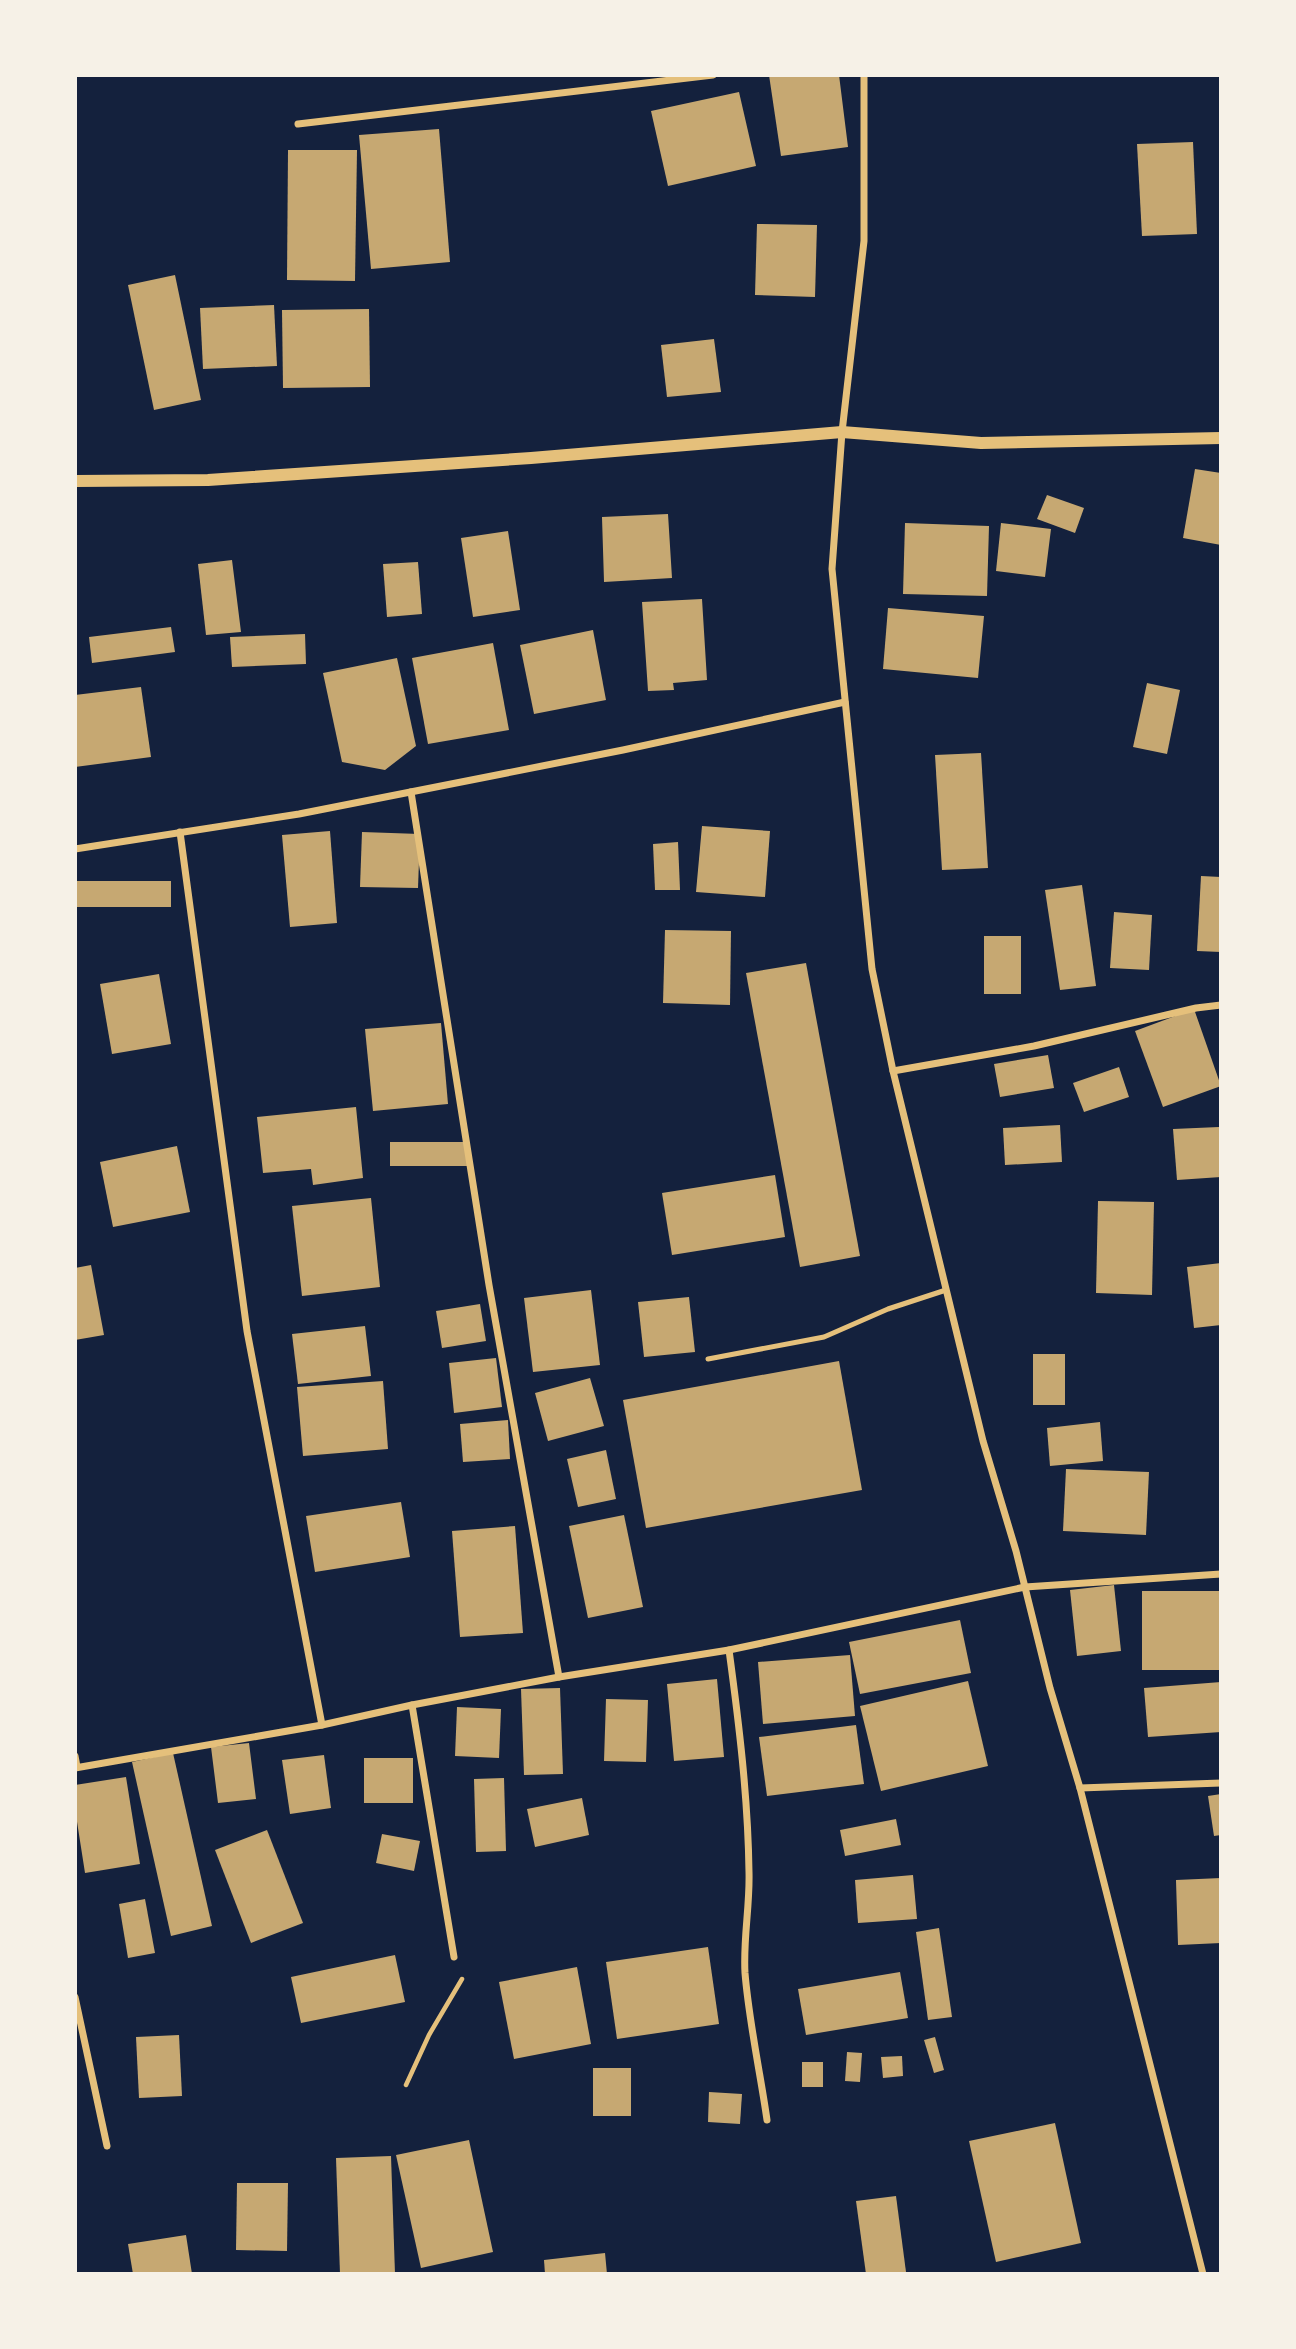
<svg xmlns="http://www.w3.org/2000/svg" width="1296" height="2349" font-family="Arial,sans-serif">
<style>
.building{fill:#c6a872}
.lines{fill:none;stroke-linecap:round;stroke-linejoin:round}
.path{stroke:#e5c07b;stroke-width:4.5}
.service{stroke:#e5c07b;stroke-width:5}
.minor{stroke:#e5c07b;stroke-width:7}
.tertiary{stroke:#e5c07b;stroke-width:12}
</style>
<rect width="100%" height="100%" fill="#14213d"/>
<g class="building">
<polygon points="769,75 839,75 848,147 781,156"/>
<polygon points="739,92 756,166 668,186 651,111"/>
<polygon points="439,129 450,262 371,269 359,135"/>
<polygon points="1193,142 1197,234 1142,236 1137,144"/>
<polygon points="288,150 357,150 355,281 287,280"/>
<polygon points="757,224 817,225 815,297 755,295"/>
<polygon points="175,275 201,400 154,410 128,285"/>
<polygon points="274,305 277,366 203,369 200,308"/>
<polygon points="369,309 370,387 283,388 282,310"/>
<polygon points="714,339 721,392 667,397 661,345"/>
<polygon points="1195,469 1221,473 1221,545 1183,538"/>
<polygon points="1047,495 1084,508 1075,533 1037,519"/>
<polygon points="668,514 672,578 604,582 602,517"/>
<polygon points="905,523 989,526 987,596 903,594"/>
<polygon points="1001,523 1051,529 1045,577 996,571"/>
<polygon points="508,531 520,610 473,617 461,538"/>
<polygon points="232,560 241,632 206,635 198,564"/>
<polygon points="418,562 422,614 387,617 383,564"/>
<polygon points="702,599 707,680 673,683 674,690 648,691 642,602"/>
<polygon points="888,608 984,616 978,678 883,669"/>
<polygon points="171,627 175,652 92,663 89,637"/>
<polygon points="593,630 606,700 534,714 520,645"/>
<polygon points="305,634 306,664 232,667 230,637"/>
<polygon points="493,643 509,730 428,744 412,658"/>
<polygon points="397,658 416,746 385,770 342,762 323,673"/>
<polygon points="1147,683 1180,690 1167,754 1133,747"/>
<polygon points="141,687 151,757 75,767 75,695"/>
<polygon points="981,753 988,868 942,870 935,755"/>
<polygon points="702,826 770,831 765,897 696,892"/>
<polygon points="330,831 337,923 290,927 282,835"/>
<polygon points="362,832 420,834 418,888 360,887"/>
<polygon points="678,842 680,890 655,890 653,844"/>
<polygon points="1201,876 1221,877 1221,952 1197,951"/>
<rect x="75" y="881" width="96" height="26"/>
<polygon points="1082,885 1096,986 1060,990 1045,890"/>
<polygon points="1114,912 1152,915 1149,970 1110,968"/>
<polygon points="665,930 731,931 730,1005 663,1003"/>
<rect x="984" y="936" width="37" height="58"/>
<polygon points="806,963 860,1256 800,1267 746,973"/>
<polygon points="159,974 171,1044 112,1054 100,984"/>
<polygon points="1194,1009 1221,1086 1163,1107 1135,1031"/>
<polygon points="441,1023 448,1104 373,1111 365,1029"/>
<polygon points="1048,1055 1054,1088 1000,1097 994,1064"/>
<polygon points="1119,1067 1129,1097 1084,1112 1073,1083"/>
<polygon points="356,1107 363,1178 313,1185 311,1169 263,1173 257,1117"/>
<polygon points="1060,1125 1062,1162 1005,1165 1003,1128"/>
<polygon points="1219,1127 1221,1177 1177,1180 1173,1129"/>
<rect x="390" y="1142" width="77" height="24"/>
<polygon points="177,1146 190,1212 113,1227 100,1162"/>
<polygon points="775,1175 785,1237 672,1255 662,1193"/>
<polygon points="371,1198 380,1287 302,1296 292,1206"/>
<polygon points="1098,1201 1154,1202 1152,1295 1096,1293"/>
<polygon points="1221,1263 1221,1325 1194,1328 1187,1267"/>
<polygon points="91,1265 104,1335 75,1340 75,1268"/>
<polygon points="591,1290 600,1365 533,1372 524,1298"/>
<polygon points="689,1297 695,1352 644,1357 638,1302"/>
<polygon points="480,1304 486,1341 442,1348 436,1311"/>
<polygon points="365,1326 371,1376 298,1384 292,1334"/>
<rect x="1033" y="1354" width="32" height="51"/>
<polygon points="496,1358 502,1407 454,1413 449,1363"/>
<polygon points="839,1361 862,1490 646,1528 623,1400"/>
<polygon points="590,1378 604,1426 548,1441 535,1393"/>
<polygon points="383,1381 388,1449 303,1456 297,1387"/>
<polygon points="508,1420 510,1459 463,1462 460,1424"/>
<polygon points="1100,1422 1103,1461 1050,1466 1047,1428"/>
<polygon points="606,1450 616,1499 578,1507 567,1459"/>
<polygon points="1066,1469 1149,1472 1146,1535 1063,1531"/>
<polygon points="401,1502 410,1557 315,1572 306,1516"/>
<polygon points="624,1515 643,1607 588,1618 569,1526"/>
<polygon points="515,1526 523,1633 460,1637 452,1531"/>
<polygon points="1114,1585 1121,1651 1077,1656 1070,1590"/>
<rect x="1142" y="1591" width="79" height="79"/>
<polygon points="960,1620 971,1673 860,1694 849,1642"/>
<polygon points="850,1655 855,1716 763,1724 758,1662"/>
<polygon points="717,1679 724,1757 674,1761 667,1684"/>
<polygon points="968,1681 988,1766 881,1791 860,1706"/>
<polygon points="1221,1682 1221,1732 1148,1737 1144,1688"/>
<polygon points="560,1688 563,1774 524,1775 521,1689"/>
<polygon points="606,1699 648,1700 646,1762 604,1761"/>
<polygon points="457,1707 501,1709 499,1758 455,1756"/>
<polygon points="856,1725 864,1784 767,1796 759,1737"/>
<polygon points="249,1743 256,1799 218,1803 211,1747"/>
<polygon points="173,1753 212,1926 171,1936 132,1762"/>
<polygon points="324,1755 331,1808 290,1814 282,1760"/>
<rect x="364" y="1758" width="49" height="45"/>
<polygon points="126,1777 140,1864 85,1873 75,1809 75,1785"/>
<polygon points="504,1778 506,1851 476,1852 474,1779"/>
<polygon points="1221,1794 1221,1835 1214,1836 1208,1796"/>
<polygon points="582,1798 589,1835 535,1847 527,1809"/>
<polygon points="896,1819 901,1845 845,1856 840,1830"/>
<polygon points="267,1830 303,1923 251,1943 215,1850"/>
<polygon points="382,1834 420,1841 414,1871 376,1863"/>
<polygon points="913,1875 917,1919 858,1923 855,1880"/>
<polygon points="1221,1878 1221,1943 1178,1945 1176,1880"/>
<polygon points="145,1899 155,1953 128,1958 119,1904"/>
<polygon points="939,1928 952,2017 928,2020 916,1932"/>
<polygon points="708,1947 719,2024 617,2039 606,1962"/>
<polygon points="395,1955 405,2002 301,2023 291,1977"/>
<polygon points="577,1967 591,2044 514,2059 499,1982"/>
<polygon points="900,1972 908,2018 806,2035 798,1989"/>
<polygon points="179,2035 182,2096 139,2098 136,2037"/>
<polygon points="935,2037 944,2070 934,2073 924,2040"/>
<polygon points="847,2052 862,2053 860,2082 845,2081"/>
<polygon points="902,2056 903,2076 883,2078 881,2057"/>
<rect x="802" y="2062" width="21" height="25"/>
<rect x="593" y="2068" width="38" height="48"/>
<polygon points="709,2092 742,2094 740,2124 708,2122"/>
<polygon points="1055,2123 1081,2243 996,2262 969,2141"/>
<polygon points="469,2140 493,2252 421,2268 396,2155"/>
<polygon points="391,2156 395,2274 340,2274 336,2158"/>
<polygon points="237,2183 288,2183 287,2251 236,2250"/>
<polygon points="896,2196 906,2272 866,2274 856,2201"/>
<polygon points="186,2235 192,2274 133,2274 128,2244"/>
<polygon points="605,2253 607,2274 545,2274 544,2260"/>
</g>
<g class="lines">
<polyline class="path" points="406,2085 429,2035 462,1979"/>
<polyline class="service" points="708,1359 824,1337 888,1309 946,1290"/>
<g class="minor">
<polyline points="864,75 864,241 842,432 832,569 872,969 893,1071 983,1441 1016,1551 1050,1688 1080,1788 1203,2274"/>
<polyline points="298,124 713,75"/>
<polyline points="411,792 489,1285 559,1677"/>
<polyline points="180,832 247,1331 322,1725"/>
<polyline points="75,849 299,814 623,750 845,702"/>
<polyline points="893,1071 1034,1046 1196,1008 1221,1005"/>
<path d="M729,1650C739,1724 748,1797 749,1872C750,1906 743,1939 745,1973C749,2022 760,2071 767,2120"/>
<polyline points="412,1705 454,1957"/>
<polyline points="75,1756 77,1767"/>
<polyline points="75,1768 322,1725 412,1705 559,1677 729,1650 1025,1587 1221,1574"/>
<polyline points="1080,1788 1221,1783"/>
<polyline points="75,1997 107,2146"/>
</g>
<polyline class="tertiary" points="75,481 208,480 531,458 842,432 981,443 1221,438"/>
</g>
<rect width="1296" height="2349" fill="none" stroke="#f6f1e7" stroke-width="154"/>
</svg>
